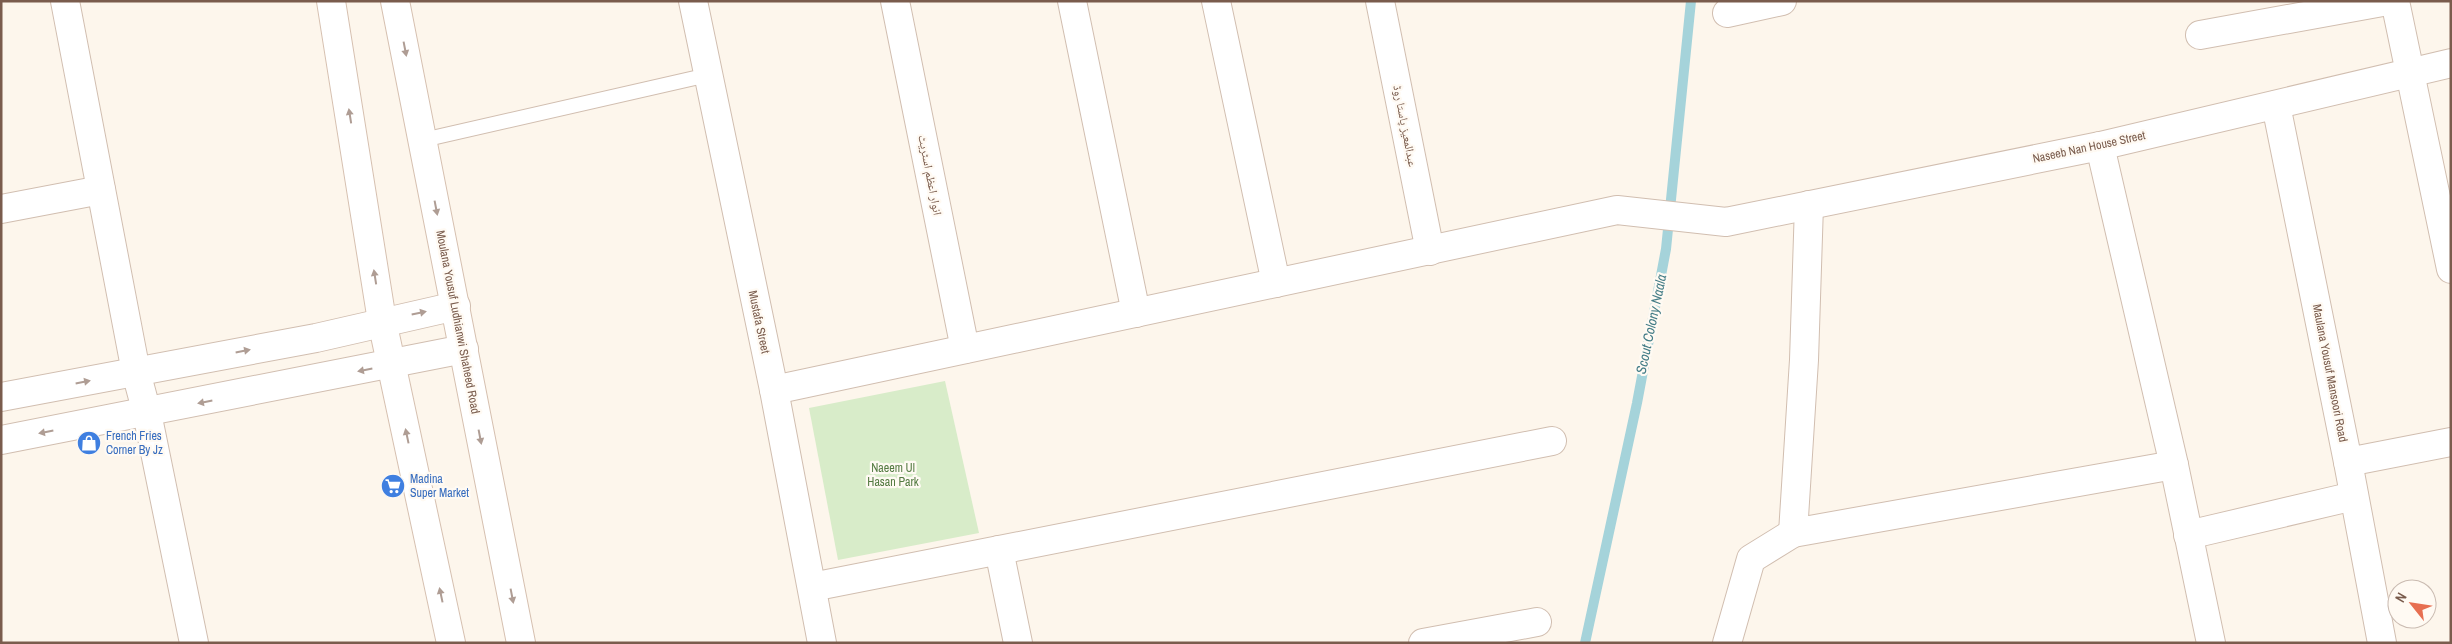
<svg xmlns="http://www.w3.org/2000/svg" width="2452" height="644" font-family="'Archivo Narrow','Noto Naskh Arabic',sans-serif">
<style>
.green{fill:#d8ecc9}
.lines{fill:none;stroke-linecap:round;stroke-linejoin:round}
.stream{stroke:#a5d3da;stroke-width:10}
.lane-casing{stroke:#d1beb0;stroke-width:16}
.street-casing{stroke:#d1beb0;stroke-width:30}
.secondary-casing{stroke:#d6c0b0;stroke-width:30}
.lane{stroke:#fff;stroke-width:14}
.street{stroke:#fff;stroke-width:28}
.secondary{stroke:#fff;stroke-width:28}
.oneway{fill:#af9d94}
.labels{text-anchor:middle;dominant-baseline:central;stroke-width:4.5;stroke-linejoin:round;paint-order:stroke}
.street-label{font-size:12px;fill:#7a5c4d;stroke:#fffaf3}
.shop-label{font-size:12px;fill:#366cbe;stroke:#fffaf3;text-anchor:start}
.park-label{font-size:12px;fill:#537a41;stroke:#fffaf3}
.water-label{font-size:14px;font-style:italic;fill:#437c86;stroke:#fffaf3}
</style>
<rect width="100%" height="100%" fill="#fdf6ec"/>
<polygon class="green" points="945,381 979,533 838,560 809,408"/>
<g class="lines">
<polyline class="stream" points="1585,643 1637,403 1666,249 1691,1"/>
<g class="lane-casing">
<polyline id="lane" points="423,140 708,75"/>
</g>
<g class="street-casing">
<g id="street">
<polyline points="65,1 136,372 147,413 194,643"/>
<polyline points="693,1 774,390 822,643"/>
<polyline points="895,1 965,349"/>
<polyline points="1072,1 1136,313"/>
<polyline points="1216,1 1276,283"/>
<polyline points="1380,1 1430,251"/>
<polyline points="2395,1 2451,269"/>
<polyline points="1727,13 1782,1"/>
<polyline points="2200,35 2388,1"/>
<polyline points="2276,105 2348,462 2382,643"/>
<polyline points="2100,146 2174,465 2211,643"/>
<polyline points="1809,205 1804,360 1793,533 2174,465"/>
<polyline points="1,209 101,190"/>
<polyline points="774,390 1617,210 1726,222 2100,146 2451,63"/>
<polyline points="1,397 316,338 456,306"/>
<polyline points="1,440 464,349"/>
<polyline points="2348,462 2451,442"/>
<polyline points="2188,535 2354,496"/>
<polyline points="999,550 1018,643"/>
<polyline points="812,587 1552,441"/>
<polyline points="1423,643 1537,622"/>
<polyline points="1727,643 1751,559 1793,533"/>
</g>
</g>
<g class="secondary-casing">
<g id="secondary">
<polyline points="331,1 382,321 451,643"/>
<polyline points="395,1 521,643"/>
</g>
</g>
<use href="#lane" class="lane"/>
<use href="#street" class="street"/>
<use href="#secondary" class="secondary"/>
</g>
<defs><path id="oneway-solid" d="M-6-.8H1V-3.2L6.5 0L1 3.2V.8H-6Z" transform="scale(1.25)"/></defs>
<g class="oneway">
<use href="#oneway-solid" transform="translate(405 49) rotate(79)"/>
<use href="#oneway-solid" transform="translate(350 116) rotate(-99)"/>
<use href="#oneway-solid" transform="translate(436 208) rotate(79)"/>
<use href="#oneway-solid" transform="translate(375 277) rotate(-99)"/>
<use href="#oneway-solid" transform="translate(419 313) rotate(-12)"/>
<use href="#oneway-solid" transform="translate(243 351) rotate(-11)"/>
<use href="#oneway-solid" transform="translate(365 370) rotate(169)"/>
<use href="#oneway-solid" transform="translate(83 382) rotate(-11)"/>
<use href="#oneway-solid" transform="translate(205 402) rotate(169)"/>
<use href="#oneway-solid" transform="translate(46 432) rotate(169)"/>
<use href="#oneway-solid" transform="translate(407 436) rotate(-102)"/>
<use href="#oneway-solid" transform="translate(480 437) rotate(79)"/>
<use href="#oneway-solid" transform="translate(441 595) rotate(-102)"/>
<use href="#oneway-solid" transform="translate(512 596) rotate(79)"/>
</g>
<defs>
<g id="shop-disc" transform="scale(1.25)"><circle r="9.5" fill="#3f7fe0" stroke="#fffaf3"/><path d="M-5-2.5h2.3a2.7 3.5 0 0 1 5.4 0H5L5.5 6h-11ZM-1.5-2.5h3a1.5 2.3 0 0 0-3 0Z" fill="#fff"/></g>
<g id="supermarket-disc" transform="scale(1.25)"><circle r="9.5" fill="#3f7fe0" stroke="#fffaf3"/><path d="M-6-5.5h2.5l.6 2H6L4.5 2H-2.5L-4.4-4H-6ZM-1.5 3.2a1.3 1.3 0 1 0 .1 0ZM3 3.2a1.3 1.3 0 1 0 .1 0Z" fill="#fff"/></g>
</defs>
<g fill-rule="evenodd">
<use href="#shop-disc" x="89" y="443"/>
<use href="#supermarket-disc" x="393" y="486"/>
</g>
<g class="labels">
<g class="street-label">
<text transform="translate(1405 126) rotate(79)">عبدالمعیز پاستا روڈ</text>
<text transform="translate(2089 147) rotate(-12)">Naseeb Nan House Street</text>
<text transform="translate(930 175) rotate(79)">انوار اعظم اسٹریٹ</text>
<text transform="translate(458 322) rotate(79)">Moulana Yousuf Ludhianwi Shaheed Road</text>
<text transform="translate(759 322) rotate(78)">Mustafa Street</text>
<text transform="translate(2330 373) rotate(79)">Maulana Yousuf Mansoori Road</text>
</g>
<g class="shop-label">
<text x="106" y="436">French Fries<tspan x="106" dy="14">Corner By Jz</tspan></text>
<text x="410" y="479">Madina<tspan x="410" dy="14">Super Market</tspan></text>
</g>
<g class="park-label">
<text x="893" y="468">Naeem Ul<tspan x="893" dy="14">Hasan Park</tspan></text>
</g>
<g class="water-label">
<text transform="translate(1651 324) rotate(-78)">Scout Colony Naala</text>
</g>
</g>
<rect width="2452" height="644" fill="none" stroke="#7a5c4d" stroke-width="5"/>
<g transform="translate(2412 604) rotate(300)"><circle r="24" fill="#fffaf3" stroke="#cabbb1"/>
<path d="M0-4L9 19L0 12L-9 19Z" fill="#e76f51"/>
<text y="-8" font-size="14" font-weight="bold" text-anchor="middle" fill="#7a5c4d">N</text>
</g>
</svg>
